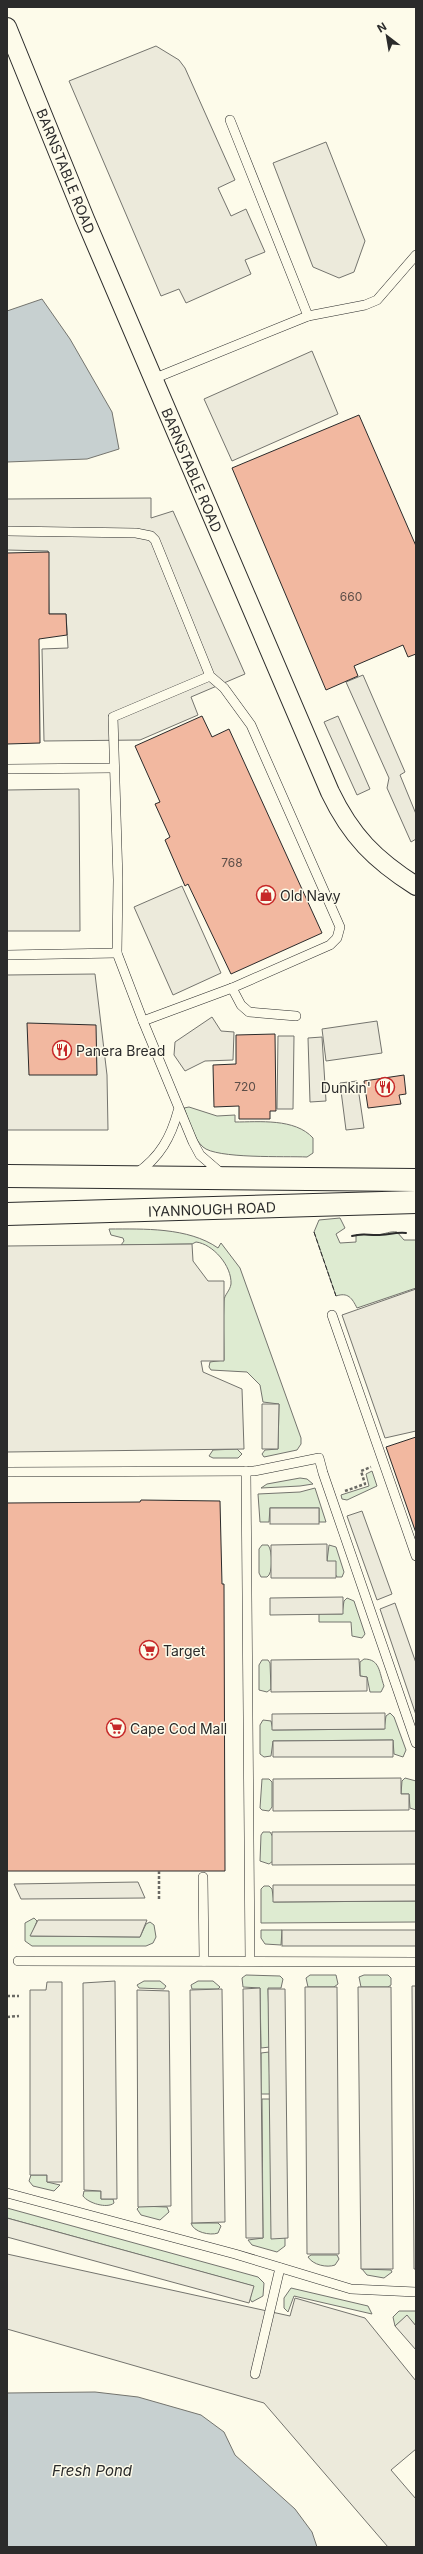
<svg xmlns="http://www.w3.org/2000/svg" width="423" height="2554" font-family="Inter,sans-serif">
<style>
.green{fill:#deebd1;stroke:#74746e}
.parking{fill:#eceadb;stroke:#74746e}
.water{fill:#c7d0d0;stroke:#74746e}
.building{fill:#f2b8a0;stroke:#2b2b2b}
.lines{fill:none;stroke-linecap:round;stroke-linejoin:round}
.service-casing{stroke:#2b2b2b;stroke-width:10}
.minor-casing{stroke:#2b2b2b;stroke-width:20}
.primary-casing{stroke:#2b2b2b;stroke-width:24}
.path{stroke:#6a6964;stroke-width:2.5;stroke-dasharray:3 2;stroke-linecap:butt}
.service{stroke:#fdfbea;stroke-width:9}
.minor{stroke:#fdfbea;stroke-width:18}
.primary{stroke:#fdfbea;stroke-width:22}
.fence{stroke:#2b2b2b;stroke-width:1;stroke-dasharray:5 2;stroke-linecap:butt}
.wall{stroke:#2b2b2b;stroke-width:2}
.labels{text-anchor:middle;dominant-baseline:central;stroke-width:3;stroke-linejoin:round;paint-order:stroke}
.number-label{font-size:12px;fill:#5d4e48}
.street-label{font-size:14px;fill:#2b2b2b;stroke:#fdfbea}
.poi-label{font-size:14px;fill:#2b2b2b;stroke:#fdfbea;text-anchor:start}
.water-label{font-size:15px;font-style:italic;fill:#2b2b2b;stroke:#fdfbea}
</style>
<rect width="100%" height="100%" fill="#fdfbea"/>
<g class="green">
<path d="M189,1107L217,1116L235,1115V1122C259,1122 295,1118 313,1138V1153L307,1157C286,1156 216,1159 203,1147C193,1138 189,1121 184,1108Z"/>
<path d="M340,1218L345,1228L336,1234L340,1243L356,1242V1235C364,1233 370,1236 378,1235C385,1234 390,1231 397,1232L404,1240H416V1288L357,1308C352,1298 348,1292 336,1296L314,1232L319,1220Z"/>
<path d="M109,1229C143,1229 188,1227 218,1248L221,1243L240,1268L301,1438V1444L297,1450L264,1457L262,1454L265,1450L278,1449L279,1404L263,1402L260,1385L247,1372L211,1370L209,1367L210,1362L224,1360C224,1341 223,1321 224,1301C224,1295 230,1291 231,1284C232,1266 213,1244 196,1242L192,1244L121,1245L124,1241L123,1238L111,1235Z"/>
<polygon points="237,1449 242,1454 238,1458 213,1458 209,1456 213,1450"/>
<polygon points="372,1471 377,1486 347,1500 342,1499 341,1495 369,1486 366,1474"/>
<polygon points="300,1478 307,1479 313,1484 300,1486 261,1488 267,1484"/>
<polygon points="315,1488 326,1522 319,1522 319,1508 270,1508 269,1522 260,1522 258,1494 300,1492"/>
<path d="M262,1545H268C273,1551 273,1574 267,1577H261L259,1573V1549Z"/>
<polygon points="329,1545 336,1547 344,1572 342,1577 337,1577 327,1561"/>
<polygon points="347,1598 354,1601 365,1634 362,1638 352,1636 351,1622 319,1622 319,1614 342,1614 344,1601"/>
<path d="M364,1659C380,1659 379,1672 384,1686L381,1692H370L367,1677L360,1676V1662Z"/>
<polygon points="262,1660 268,1660 270,1663 271,1689 267,1692 259,1690 259,1665"/>
<polygon points="390,1713 394,1717 406,1750 403,1757 394,1754 393,1740 273,1741 271,1756 264,1757 260,1754 260,1725 263,1720 271,1721 273,1730 384,1729 386,1716"/>
<polygon points="405,1778 416,1781 416,1810 410,1808 409,1794 401,1794 402,1781"/>
<polygon points="262,1779 269,1779 272,1782 272,1807 269,1811 262,1810 260,1808"/>
<polygon points="263,1832 270,1832 273,1837 273,1861 269,1864 260,1861 261,1835"/>
<polygon points="264,1886 269,1886 272,1889 274,1902 416,1901 416,1922 261,1923 261,1889"/>
<polygon points="34,1918 37,1921 31,1936 140,1937 146,1924 150,1922 154,1925 156,1937 153,1943 146,1946 32,1946 25,1941 25,1923"/>
<polygon points="261,1930 282,1930 281,1945 265,1944 261,1938"/>
<polygon points="246,1975 280,1976 283,1979 281,1988 268,1988 270,2047 261,2048 260,1988 243,1987 242,1978"/>
<polygon points="310,1975 336,1975 338,1984 334,1987 308,1987 306,1978"/>
<polygon points="364,1975 388,1975 391,1978 391,1985 388,1987 361,1987 359,1977"/>
<polygon points="144,1981 160,1981 166,1986 164,1989 139,1988 137,1985"/>
<polygon points="198,1981 213,1981 220,1987 218,1989 192,1989 191,1985"/>
<polygon points="269,2052 270,2094 261,2094 261,2053"/>
<polygon points="262,2099 270,2099 285,2239 285,2246 277,2252 252,2245 248,2240 263,2238"/>
<polygon points="31,2175 47,2175 47,2182 60,2185 54,2191 33,2186 29,2181"/>
<path d="M84,2191H101V2199H113L114,2203C107,2209 88,2203 83,2196Z"/>
<polygon points="140,2206 167,2207 169,2212 160,2220 141,2215 137,2209"/>
<polygon points="7,2208 258,2277 264,2283 263,2296 252,2302 250,2299 253,2286 7,2218"/>
<path d="M191,2223H218L221,2226L218,2233C210,2236 193,2232 191,2223Z"/>
<path d="M311,2255H337L339,2259L335,2265C327,2268 313,2265 308,2257Z"/>
<polygon points="362,2269 391,2270 392,2272 384,2278 367,2275"/>
<polygon points="291,2288 368,2306 372,2314 294,2296 288,2312 284,2308 284,2298"/>
<polygon points="399,2311 416,2311 416,2326 407,2316 395,2326 393,2317"/>
</g>
<g class="parking">
<polygon points="156,46 179,60 185,68 235,180 218,188 231,216 246,209 265,252 245,260 251,274 186,303 179,289 161,296 69,81"/>
<polygon points="326,142 365,241 354,272 339,278 313,267 273,163"/>
<polygon points="312,351 338,414 232,461 204,399"/>
<polygon points="151,498 151,518 173,511 245,674 191,697 198,715 140,740 44,741 42,649 68,648 66,614 49,614 48,551 7,550 7,499"/>
<polygon points="363,675 405,772 400,775 416,814 416,839 411,842 387,788 389,778 346,682"/>
<polygon points="338,716 370,789 357,795 324,722"/>
<polygon points="79,789 80,931 7,931 7,790"/>
<polygon points="182,886 221,973 173,995 134,907"/>
<polygon points="95,974 107,1075 108,1130 7,1130 7,975"/>
<polygon points="212,1017 221,1031 234,1032 233,1060 205,1061 185,1071 174,1055 175,1042"/>
<polygon points="377,1021 382,1053 326,1061 322,1029"/>
<polygon points="278,1036 294,1036 293,1109 277,1109"/>
<polygon points="322,1037 326,1101 310,1102 308,1038"/>
<polygon points="357,1081 364,1128 346,1130 340,1083"/>
<polygon points="192,1244 193,1261 208,1281 224,1281 224,1361 201,1361 203,1372 242,1389 244,1449 7,1452 7,1246"/>
<polygon points="416,1289 416,1431 385,1438 342,1315"/>
<polygon points="262,1404 279,1404 278,1449 262,1449"/>
<rect x="270" y="1508" width="49" height="16"/>
<polygon points="362,1511 392,1594 377,1600 347,1516"/>
<polygon points="327,1544 327,1561 336,1561 336,1578 271,1578 271,1545"/>
<polygon points="343,1597 343,1614 270,1615 270,1598"/>
<polygon points="395,1603 416,1663 416,1715 380,1609"/>
<polygon points="359,1659 360,1676 367,1677 367,1691 271,1692 271,1660"/>
<polygon points="385,1713 385,1729 272,1730 272,1714"/>
<polygon points="393,1740 393,1757 273,1757 273,1741"/>
<polygon points="401,1778 401,1794 409,1794 409,1810 273,1811 273,1779"/>
<polygon points="416,1831 416,1864 272,1865 272,1832"/>
<polygon points="138,1882 145,1898 21,1899 14,1884"/>
<polygon points="273,1885 416,1885 416,1901 273,1902"/>
<polygon points="38,1920 147,1920 140,1937 30,1936"/>
<rect x="282" y="1930" width="134" height="16"/>
<polygon points="115,1981 117,2199 101,2199 101,2191 84,2190 83,1983"/>
<polygon points="47,1982 62,1982 62,2182 47,2182 47,2175 30,2175 30,1990 46,1990"/>
<polygon points="412,1986 416,1986 416,2269 414,2269"/>
<polygon points="305,1987 337,1987 339,2254 307,2254"/>
<polygon points="358,1987 391,1987 393,2269 361,2269"/>
<polygon points="260,1988 263,2238 246,2238 243,1989"/>
<polygon points="222,1989 225,2222 192,2223 190,1990"/>
<polygon points="268,1989 285,1989 288,2238 271,2239"/>
<polygon points="137,1990 169,1991 171,2206 138,2207"/>
<polygon points="7,2218 254,2286 249,2303 7,2237"/>
<polygon points="7,2254 290,2316 295,2298 365,2318 416,2381 416,2449 391,2470 416,2499 416,2547 388,2547 264,2403 7,2329"/>
<polygon points="407,2315 416,2326 416,2350 395,2326"/>
</g>
<g class="water">
<polygon points="42,299 70,339 112,412 119,449 87,459 7,462 7,311"/>
<polygon points="95,2392 138,2397 201,2415 224,2432 235,2455 295,2509 312,2532 317,2547 7,2547 7,2393"/>
</g>
<g class="building">
<polygon points="359,415 416,546 416,654 408,657 403,645 354,666 358,676 326,690 232,468"/>
<polygon points="49,552 49,614 66,614 67,635 39,639 40,743 7,744 7,553"/>
<polygon points="202,716 212,737 229,729 322,933 231,974 188,884 185,886 165,840 170,837 155,804 160,802 135,746"/>
<polygon points="27,1023 96,1025 97,1075 29,1075"/>
<polygon points="275,1034 276,1111 270,1111 270,1119 239,1119 239,1106 214,1107 213,1065 236,1064 236,1035"/>
<polygon points="404,1075 406,1094 399,1095 401,1104 368,1108 364,1081"/>
<polygon points="416,1437 416,1533 386,1447"/>
<polygon points="141,1500 220,1501 222,1584 224,1584 225,1871 7,1871 7,1503 140,1502"/>
</g>
<g class="lines">
<g class="service-casing">
<g id="service">
<polyline points="230,120 308,316"/>
<polyline points="153,379 308,316 365,305 377,300 416,255"/>
<polyline points="7,531 136,533 151,536 155,540 210,676 224,688 251,725 340,927 337,938 330,945 232,988 143,1021 117,953 118,880 113,717 210,676"/>
<polyline points="7,769 114,768"/>
<polyline points="7,955 117,953"/>
<polyline points="232,988 241,1005 249,1012 296,1016"/>
<polyline points="143,1021 193,1142 200,1155 222,1174"/>
<path d="M137,1173C160,1157 171,1137 178,1111"/>
<polyline points="332,1315 416,1556"/>
<polyline points="246,1471 250,1961"/>
<polyline points="7,1472 254,1471 319,1458 323,1473 416,1743"/>
<polyline points="203,1877 204,1961"/>
<polyline points="18,1961 416,1962"/>
<polyline points="7,2193 235,2254 351,2289 416,2292"/>
<polyline points="255,2374 280,2268"/>
</g>
</g>
<g class="minor-casing">
<path id="minor" d="M7,27L85,219L330,792C351,836 375,860 416,886"/>
</g>
<g class="primary-casing">
<g id="primary">
<polyline points="7,1176 416,1180"/>
<polyline points="7,1214 416,1202"/>
</g>
</g>
<g class="path">
<polyline points="345,1491 365,1484 361,1471 371,1467"/>
<polyline points="159,1871 159,1899"/>
<polyline points="7,1996 19,1996"/>
<polyline points="7,2017 19,2016"/>
</g>
<use href="#service" class="service"/>
<use href="#minor" class="minor"/>
<use href="#primary" class="primary"/>
<polyline class="fence" points="314,1232 336,1296"/>
<path class="wall" d="M352,1236C362,1233 367,1235 377,1235C387,1235 395,1232 406,1233"/>
</g>
<defs>
<g id="shop-ring" transform="scale(1)"><circle r="9.5" fill="#fdfbea" stroke="#c62828" stroke-width="1.5"/><path d="M-5-2.5h2.3a2.7 3.5 0 0 1 5.4 0H5L5.5 6h-11ZM-1.5-2.5h3a1.5 2.3 0 0 0-3 0Z" fill="#c62828"/></g>
<g id="restaurant-ring" transform="scale(1)"><circle r="9.5" fill="#fdfbea" stroke="#c62828" stroke-width="1.5"/><path d="M-5-6h1v4h1v-4h1v4h1v-4h1v5L-1.5 .5V6h-2V.5L-5-1ZM5-6V6H3V1.5H1.5Q1.5-4 5-6Z" fill="#c62828"/></g>
<g id="supermarket-ring" transform="scale(1)"><circle r="9.5" fill="#fdfbea" stroke="#c62828" stroke-width="1.5"/><path d="M-6-5.5h2.5l.6 2H6L4.5 2H-2.5L-4.4-4H-6ZM-1.5 3.2a1.3 1.3 0 1 0 .1 0ZM3 3.2a1.3 1.3 0 1 0 .1 0Z" fill="#c62828"/></g>
</defs>
<g fill-rule="evenodd">
<use href="#shop-ring" x="266" y="895"/>
<use href="#restaurant-ring" x="62" y="1050"/>
<use href="#restaurant-ring" x="385" y="1087"/>
<use href="#supermarket-ring" x="149" y="1650"/>
<use href="#supermarket-ring" x="116" y="1728"/>
</g>
<g class="labels">
<g class="number-label">
<text x="351" y="596">660</text>
<text x="232" y="862">768</text>
<text x="245" y="1086">720</text>
</g>
<g class="street-label">
<text transform="translate(66 171) rotate(68)">BARNSTABLE ROAD</text>
<text transform="translate(192 470) rotate(67)">BARNSTABLE ROAD</text>
<text transform="translate(212 1209) rotate(-2)">IYANNOUGH ROAD</text>
</g>
<g class="poi-label">
<text x="280" y="895">Old Navy</text>
<text x="76" y="1050">Panera Bread</text>
<text x="371" y="1087" text-anchor="end">Dunkin'</text>
<text x="163" y="1650">Target</text>
<text x="130" y="1728">Cape Cod Mall</text>
</g>
<g class="water-label">
<text x="92" y="2470">Fresh Pond</text>
</g>
</g>
<rect width="423" height="2554" fill="none" stroke="#2b2b2b" stroke-width="16"/>
<g transform="translate(387 36) rotate(329)" stroke="#fdfbea" stroke-width="3" paint-order="stroke">
<path d="M0-3L7 15L0 10L-7 15Z" fill="#2b2b2b"/>
<text y="-6" font-size="11" font-weight="bold" text-anchor="middle" fill="#2b2b2b">N</text>
</g>
</svg>
